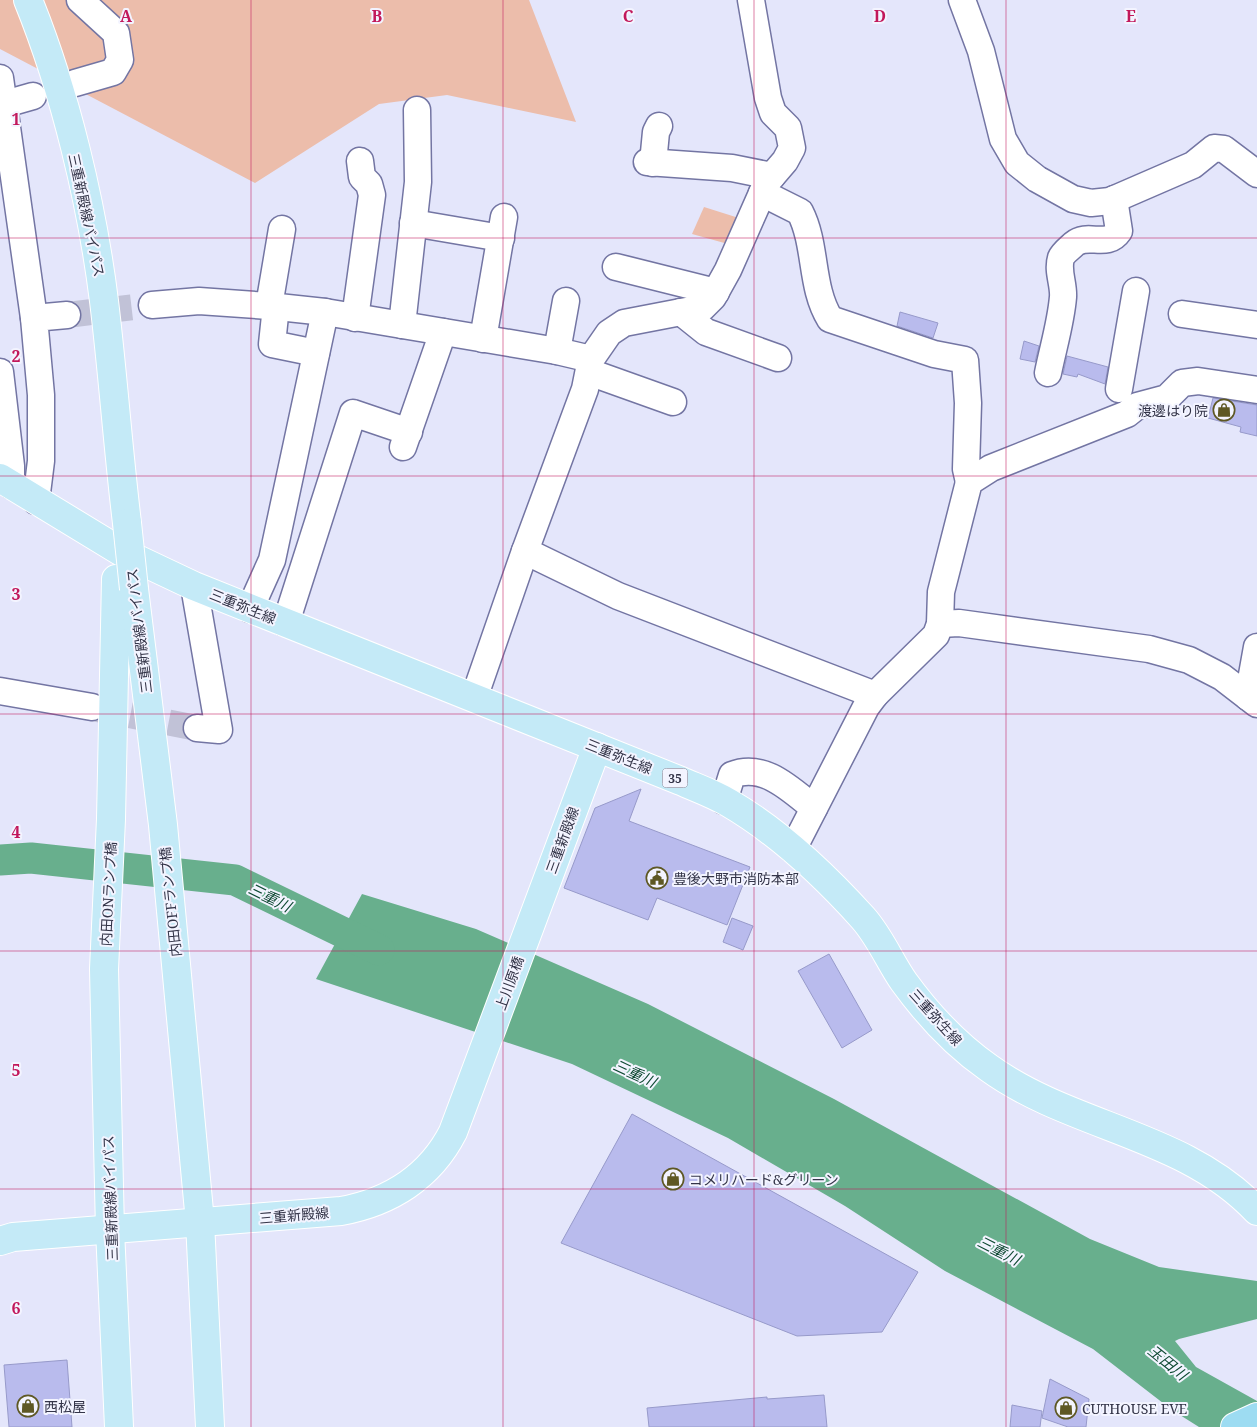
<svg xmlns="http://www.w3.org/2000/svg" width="1257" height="1427" font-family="'Noto Serif','Noto Sans JP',serif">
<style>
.green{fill:#ecbdab}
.water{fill:#68af8d}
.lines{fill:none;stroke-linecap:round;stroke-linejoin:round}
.river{stroke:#68af8d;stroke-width:31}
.building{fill:#b9bbed;stroke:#979aca}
.minor-tunnel{stroke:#c1c2d7;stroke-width:26;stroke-dasharray:26 13;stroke-linecap:butt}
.minor-casing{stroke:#7375a3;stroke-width:29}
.major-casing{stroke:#fff;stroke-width:30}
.highway-casing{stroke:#fff;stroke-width:30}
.minor{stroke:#fff;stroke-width:26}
.major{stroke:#c4eaf7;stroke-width:28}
.highway{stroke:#9ddcf2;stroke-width:28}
.major-bridge-casing{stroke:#fff;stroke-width:30;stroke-linecap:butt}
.major-bridge{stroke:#c4eaf7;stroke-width:28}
.grid{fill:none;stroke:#c2185b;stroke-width:1;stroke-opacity:0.55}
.labels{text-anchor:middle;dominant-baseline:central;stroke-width:4;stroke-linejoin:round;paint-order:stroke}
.shield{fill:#f3f4ff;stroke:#6d6e7f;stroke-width:1}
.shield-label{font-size:12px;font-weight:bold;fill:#333448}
.street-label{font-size:14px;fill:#333448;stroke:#f3f4ff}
.poi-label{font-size:14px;fill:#333448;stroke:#f3f4ff;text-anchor:start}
.water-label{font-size:15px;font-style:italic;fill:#0f4a33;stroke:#f3f4ff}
.grid-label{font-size:16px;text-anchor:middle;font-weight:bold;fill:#c2185b;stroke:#f3f4ff;stroke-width:4;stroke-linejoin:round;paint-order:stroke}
</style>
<rect width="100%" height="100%" fill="#e4e6fb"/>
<g class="green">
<polygon points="0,0 529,0 576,122 447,95 379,104 255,183 0,49"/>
<polygon points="704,207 742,219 728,244 692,234"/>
</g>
<polygon class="water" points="362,894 476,929 648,1004 834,1099 1090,1239 1159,1267 1257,1281 1257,1319 1179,1339 1175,1341 1196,1367 1257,1401 1257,1427 1199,1427 1172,1410 1093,1349 945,1271 845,1206 728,1138 572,1064 316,979"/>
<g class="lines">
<polyline class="river" points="0,860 31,858 235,880 379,950"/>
</g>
<g class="building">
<polygon points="900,312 938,323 933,338 897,326"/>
<polygon points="1024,341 1039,346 1035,362 1020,359"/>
<polygon points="1067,356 1108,367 1105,384 1078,374 1077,377 1063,374"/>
<polygon points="1213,398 1257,405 1257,436 1240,432 1241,427 1208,418"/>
<polygon points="641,789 629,821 750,867 727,925 657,898 648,920 564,888 595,808"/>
<polygon points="732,918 753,926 743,950 723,942"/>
<polygon points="829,954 872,1030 842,1048 798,971"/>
<polygon points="632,1114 918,1272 882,1332 797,1336 561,1243"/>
<polygon points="67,1360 72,1427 9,1427 4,1365"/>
<polygon points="1050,1379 1089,1399 1086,1427 1068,1427 1042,1418"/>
<polygon points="824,1395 827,1427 649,1427 647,1408 767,1397 767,1399"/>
<polygon points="1012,1405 1042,1411 1040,1427 1010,1427"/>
</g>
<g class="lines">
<g class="minor-tunnel">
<polyline points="67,315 152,305"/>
<polyline points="92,708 197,728"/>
</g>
<g class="minor-casing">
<g id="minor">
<polyline points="962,0 981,51 1003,139 1017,163 1037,179 1073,199 1091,203 1110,201 1193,165 1214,148 1224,149 1257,174"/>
<polyline points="0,78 34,318"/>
<polyline points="75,83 113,72 120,60 116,33 80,0"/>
<polyline points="0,110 5,104 33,96"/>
<polyline points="647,162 732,168 772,176"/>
<polyline points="653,163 656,132 659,126"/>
<path d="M762,193L800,212C817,245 810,287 830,319L934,354L965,360L968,403L966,469L969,482"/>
<polyline points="413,223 501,238"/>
<polyline points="282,229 269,306 325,312 557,351 591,359"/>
<polyline points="616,267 716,292"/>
<polyline points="152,305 199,301 269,306"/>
<polyline points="276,306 272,344 316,353"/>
<polyline points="681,312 706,332 778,358"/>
<polyline points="1182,314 1257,325"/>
<polyline points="355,318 372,195 369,184 362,177 360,161"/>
<polyline points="402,325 418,182 417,110"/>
<polyline points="483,339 504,217"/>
<polyline points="557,351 566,301"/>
<polyline points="0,372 11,466 11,485"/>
<polyline points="589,372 673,402"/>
<path d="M1048,373C1053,348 1061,322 1063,297C1064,284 1057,271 1061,258C1063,253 1070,248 1074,244C1088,232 1107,249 1119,231L1114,199"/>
<polyline points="1119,389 1136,291"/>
<polyline points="403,447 443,332"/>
<polyline points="36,501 41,461 41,395 34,318 67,315"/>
<polyline points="525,551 618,596 875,695"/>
<polyline points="194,586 219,730 197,728"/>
<polyline points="250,609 272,560 325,312"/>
<polyline points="283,622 290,610 353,413 409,432"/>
<polyline points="940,624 959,623 1149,649 1189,660 1222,677 1257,704"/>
<polyline points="0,691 92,707"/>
<polyline points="1248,697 1257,647"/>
<polyline points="474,698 525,551 585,389 591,359 609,333 624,323 702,308 713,297 728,270 767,182 785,161 792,148 788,128 773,113 768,98 751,0"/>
<path d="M724,801L732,775C764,762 791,790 814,808"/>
<polyline points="793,849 866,707 875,695 936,635 940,624 941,592 969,482 991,468 1127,414 1137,406 1167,398 1182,383 1198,381 1257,390"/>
</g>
</g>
<g class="major-casing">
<g id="major">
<path d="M28,0C65,91 92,204 104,301C113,375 118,449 127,523"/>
<path d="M0,478L120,551L194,586L681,781C697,788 714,794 729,803C777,831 826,877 863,918C880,937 890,962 904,982C928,1015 956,1045 989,1068C1072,1128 1185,1134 1257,1211"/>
<polyline points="116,579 111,819 104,969 110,1230 119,1427"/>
<polyline points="134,589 163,825 200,1222 210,1427"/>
<path d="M0,1241L13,1237L341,1211C390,1202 430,1177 453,1132L597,747"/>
</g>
</g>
<g class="highway-casing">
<polyline id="highway" points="1235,1427 1257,1417"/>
</g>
<use href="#minor" class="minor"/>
<use href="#major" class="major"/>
<use href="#highway" class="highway"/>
<g class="major-bridge-casing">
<polyline id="major-bridge" points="127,523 134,589"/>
</g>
<use href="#major-bridge" class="major-bridge"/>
</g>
<path class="grid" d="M251,0V1427M503,0V1427M754,0V1427M1006,0V1427M0,238H1257M0,476H1257M0,714H1257M0,951H1257M0,1189H1257"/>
<defs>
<g id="shop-ring" transform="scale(1.125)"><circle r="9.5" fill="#f3f4ff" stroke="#5e5824" stroke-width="1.5"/><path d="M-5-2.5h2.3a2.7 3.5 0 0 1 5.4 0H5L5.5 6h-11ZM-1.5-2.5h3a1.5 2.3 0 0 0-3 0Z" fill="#5e5824"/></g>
<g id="civic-ring" transform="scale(1.125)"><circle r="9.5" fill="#f3f4ff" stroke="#5e5824" stroke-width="1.5"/><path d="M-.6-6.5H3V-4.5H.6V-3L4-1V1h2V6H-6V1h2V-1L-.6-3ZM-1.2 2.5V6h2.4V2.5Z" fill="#5e5824"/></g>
</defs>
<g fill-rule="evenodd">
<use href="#shop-ring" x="1224" y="410"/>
<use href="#civic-ring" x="657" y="878"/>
<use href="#shop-ring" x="673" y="1179"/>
<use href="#shop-ring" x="28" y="1406"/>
<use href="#shop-ring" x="1066" y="1408"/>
</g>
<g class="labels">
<rect class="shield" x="662.5" y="768.5" width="25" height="19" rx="4"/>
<g class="shield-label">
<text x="675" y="778">35</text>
</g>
<g class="street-label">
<text transform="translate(87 215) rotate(78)">三重新殿線バイパス</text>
<text transform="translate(243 606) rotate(22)">三重弥生線</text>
<text transform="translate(139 631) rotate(-97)">三重新殿線バイパス</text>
<text transform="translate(619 756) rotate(22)">三重弥生線</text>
<text transform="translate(562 840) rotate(-70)">三重新殿線</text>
<text transform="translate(108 894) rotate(-87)">内田ONランプ橋</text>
<text transform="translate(170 902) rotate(-96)">内田OFFランプ橋</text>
<text transform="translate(509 983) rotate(-70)">上川原橋</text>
<text transform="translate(936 1017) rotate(48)">三重弥生線</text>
<text transform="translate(110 1198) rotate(-92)">三重新殿線バイパス</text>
<text transform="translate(294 1215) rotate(-5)">三重新殿線</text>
</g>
<g class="poi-label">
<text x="1208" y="410" text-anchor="end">渡邊はり院</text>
<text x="673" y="878">豊後大野市消防本部</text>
<text x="689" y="1179">コメリハード&amp;グリーン</text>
<text x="44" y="1406">西松屋</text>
<text x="1082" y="1408">CUTHOUSE EVE</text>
</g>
<g class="water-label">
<text transform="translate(270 897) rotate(26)">三重川</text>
<text transform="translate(635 1073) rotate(25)">三重川</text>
<text transform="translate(999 1250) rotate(27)">三重川</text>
<text transform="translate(1168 1362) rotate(39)">玉田川</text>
</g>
</g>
<g class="grid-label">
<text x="126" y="22">A</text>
<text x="377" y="22">B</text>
<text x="628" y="22">C</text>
<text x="880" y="22">D</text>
<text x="1131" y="22">E</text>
<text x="16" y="125">1</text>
<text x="16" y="362">2</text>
<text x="16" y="600">3</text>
<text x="16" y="838">4</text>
<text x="16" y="1076">5</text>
<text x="16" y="1314">6</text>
</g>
</svg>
